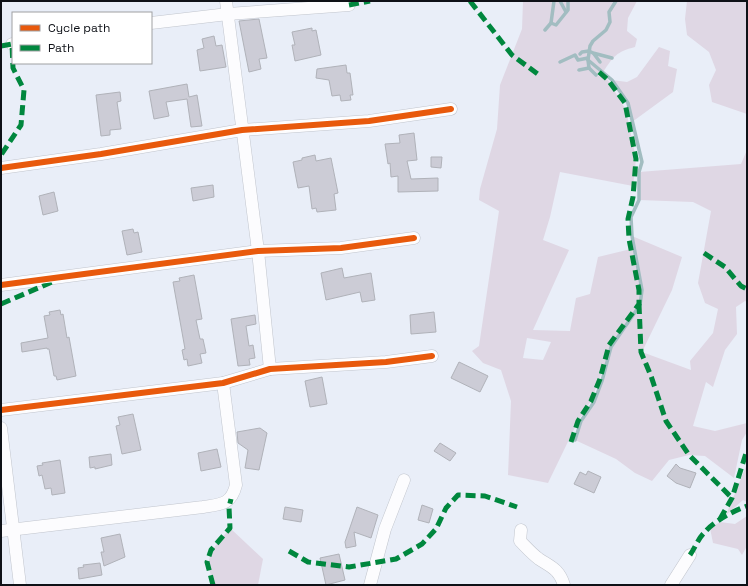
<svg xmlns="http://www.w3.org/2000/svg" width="748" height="586" font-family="'Space Grotesk',sans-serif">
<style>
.green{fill:#dfd7e4;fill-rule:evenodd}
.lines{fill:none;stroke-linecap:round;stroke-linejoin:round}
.stream{stroke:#a2bdc1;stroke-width:3.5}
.building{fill:#ccccd6;stroke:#b0b2b9}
.minor-casing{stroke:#c1c5cd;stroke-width:13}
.minor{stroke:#fcfcfe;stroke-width:12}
.quiet{stroke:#00873e;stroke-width:5;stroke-dasharray:10 5;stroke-linecap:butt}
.cycleway-casing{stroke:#fff;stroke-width:8}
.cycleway{stroke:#e8590c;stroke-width:6}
</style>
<rect width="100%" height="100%" fill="#e9eef8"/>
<g class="green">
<path d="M523,1H637L628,18L627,31L637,39L635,47C616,52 614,56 603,72H599L597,75L608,80L626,110L636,159L633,186L560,172L550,217L543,240L569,250L533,330L570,331L576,298L590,294L598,257L631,249L632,236L682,257L672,290L642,352L691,370L690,361L713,333L718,309L705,303L698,283L711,211L693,202L639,200V172L741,164L747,150V302L745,301L736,307L737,334L725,350L713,387L706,382L693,426L715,431L747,423V432L742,440L734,478L705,456L689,455L669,460L652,481L635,473L616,459L575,440L581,421L594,402L605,372L597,370L602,372L591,401L578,421L548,483L508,475L511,401L501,370L483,363L472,351L479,346L499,211L479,200L480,189L497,129L500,85L522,29ZM527,338L551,342L543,360L523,358Z"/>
<polygon points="687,1 747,1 747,114 712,102 709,85 716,70 709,52 687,35 685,19"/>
<polygon points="659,47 670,51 668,66 677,69 673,92 632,122 628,103 612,80 627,82 637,77"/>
<polygon points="747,464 747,502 743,500 726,515"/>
<polygon points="747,516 747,546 742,555 738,549 713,543 710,528 720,522 735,524"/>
<polygon points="230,528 263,559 258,585 213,585 208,563 212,550"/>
</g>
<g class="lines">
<g class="stream">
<polyline points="560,1 566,12"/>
<polyline points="551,23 554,1"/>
<polyline points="545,30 551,23 556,25 568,10 568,1"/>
<polyline points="580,54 582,52 589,51 593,53 612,58"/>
<polyline points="594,54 600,62"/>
<polyline points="560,62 575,55 578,60 588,58"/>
<polyline points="579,70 589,68"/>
<polyline points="596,75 589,68 588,60 590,46 593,41 606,30 610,22 609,12 616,1"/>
<polyline points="575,440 581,421 594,402 602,381 611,347 640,305 642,290 632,236 631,217 639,200 639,172 642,162 628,103 612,80 588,60"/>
</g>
</g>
<g class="building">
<polygon points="259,19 267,58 259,59 261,69 249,72 239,21"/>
<polygon points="312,28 312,31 316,30 321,55 295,61 292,45 295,45 292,32"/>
<polygon points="214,36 216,46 222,45 226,67 200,71 197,50 204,48 202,39"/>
<polygon points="346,65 347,73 350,73 353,95 350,95 351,100 341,101 340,95 332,96 329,80 316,78 317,69"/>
<polygon points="187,84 189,97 197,95 202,126 191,127 187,99 166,102 169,116 154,119 149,91"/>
<polygon points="120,92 121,101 117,102 121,129 110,130 110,135 101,136 96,95"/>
<polygon points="414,133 417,160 407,161 411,179 438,178 438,191 398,192 398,176 391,177 390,163 388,164 385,144 400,143 399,135"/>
<polygon points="315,155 316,161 331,158 338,193 334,194 336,210 317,212 316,208 312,209 309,186 298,188 293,162 302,160 302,158"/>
<polygon points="431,157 442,157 441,168 431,167"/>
<polygon points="213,185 214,197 193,201 191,188"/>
<polygon points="54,192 58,211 43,215 39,196"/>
<polygon points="133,229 134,233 138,232 142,252 127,255 122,231"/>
<polygon points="342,268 344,278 371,273 375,300 362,302 360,292 326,300 321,273"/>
<polygon points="194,275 202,319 196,320 200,339 203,339 206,353 200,354 202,363 188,366 187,359 184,360 182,350 185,349 173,282 180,281 179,278"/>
<polygon points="60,310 61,315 63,314 67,338 69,337 76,376 57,380 56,376 54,376 49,349 47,349 47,348 22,352 21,343 48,338 44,316 50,315 49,312"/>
<polygon points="434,312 436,332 411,334 410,315"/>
<polygon points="255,315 256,324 246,326 249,346 253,345 255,358 249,359 250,365 238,366 231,319"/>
<polygon points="459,362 488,376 480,392 451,378"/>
<polygon points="322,377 327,404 310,407 305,381"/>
<polygon points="133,414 141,450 122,454 116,426 120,425 118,417"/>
<polygon points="260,428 267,433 259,470 245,468 248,450 238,443 237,432"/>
<polygon points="440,443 456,453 450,461 434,451"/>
<polygon points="217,449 221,467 201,471 198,453"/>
<polygon points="111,454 112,465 95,469 95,467 90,468 89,457"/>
<polygon points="60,460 65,493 52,495 51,488 45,489 42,475 39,476 37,466 43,465 42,463"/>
<polygon points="676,464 680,468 696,473 690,488 676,483 667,476"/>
<polygon points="588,471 601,477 594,493 574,484 580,472 586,475"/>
<polygon points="422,505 433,509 429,523 418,520"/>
<polygon points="285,507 303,510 301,522 283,519"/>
<polygon points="357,507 378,515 371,538 354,532 356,546 346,548 345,542"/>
<polygon points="120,534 125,557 104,566 101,552 104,552 101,538"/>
<polygon points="339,554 345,580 326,585 320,558"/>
<polygon points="100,563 102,575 79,579 78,568 84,567 83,565"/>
</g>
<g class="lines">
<g class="minor-casing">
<g id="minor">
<polyline points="226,1 258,251 270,369"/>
<polyline points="151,23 228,14 349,5"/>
<polyline points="12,44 13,44"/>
<polyline points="1,168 101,154 242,130 369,121 451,109"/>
<polyline points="1,285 258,251 341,248 414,238"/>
<polyline points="1,410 223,383 270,369 386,362 432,356"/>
<polyline points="1,428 20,585"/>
<path d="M521,530L520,541C526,547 532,554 539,559C551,567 559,569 564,585"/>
<path d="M1,531L203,507C221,504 231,505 236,485L223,383"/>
<polyline points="370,585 385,529 404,480"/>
<polyline points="671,585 690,555"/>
</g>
</g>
<use href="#minor" class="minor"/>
<g class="quiet">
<polyline points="470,1 512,55 539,75"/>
<polyline points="349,5 370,1"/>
<polyline points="1,46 12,44 13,68 24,90 21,125 1,155"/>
<polyline points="704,253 725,267 741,286 747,289"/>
<polyline points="1,304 52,282"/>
<polyline points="639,304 641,352 651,376 666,421 689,455 732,498"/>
<polyline points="571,442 578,421 591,401 600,379 609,345 639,304 639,290 629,239 628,219 633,197 636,159 625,103 608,80 599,72"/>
<polyline points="720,519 732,498 747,450"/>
<polyline points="289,551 308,562 349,567 396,559 422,544 436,529 446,508 458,495 485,496 517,507"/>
<path d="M690,555C695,548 698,539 704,533C714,521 733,511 747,506"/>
<polyline points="213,585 207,562 211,550 230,528 229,507 231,499"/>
</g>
<g class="cycleway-casing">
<g id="cycleway">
<polyline points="1,168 101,154 242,130 369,121 451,109"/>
<polyline points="1,285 258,251 341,248 414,238"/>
<polyline points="1,410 223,383 270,369 386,362 432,356"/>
</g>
</g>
<use href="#cycleway" class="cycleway"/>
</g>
<rect width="748" height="586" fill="none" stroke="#0e1117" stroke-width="4"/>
<rect x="12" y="12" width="140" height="52" fill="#ffffff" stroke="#9fa0a2"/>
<rect x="20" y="25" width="20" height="6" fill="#e8590c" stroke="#9fa0a2"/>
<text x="48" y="32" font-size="12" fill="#0e1117">Cycle path</text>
<rect x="20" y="45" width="20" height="6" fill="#00873e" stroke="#9fa0a2"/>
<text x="48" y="52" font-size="12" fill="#0e1117">Path</text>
</svg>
